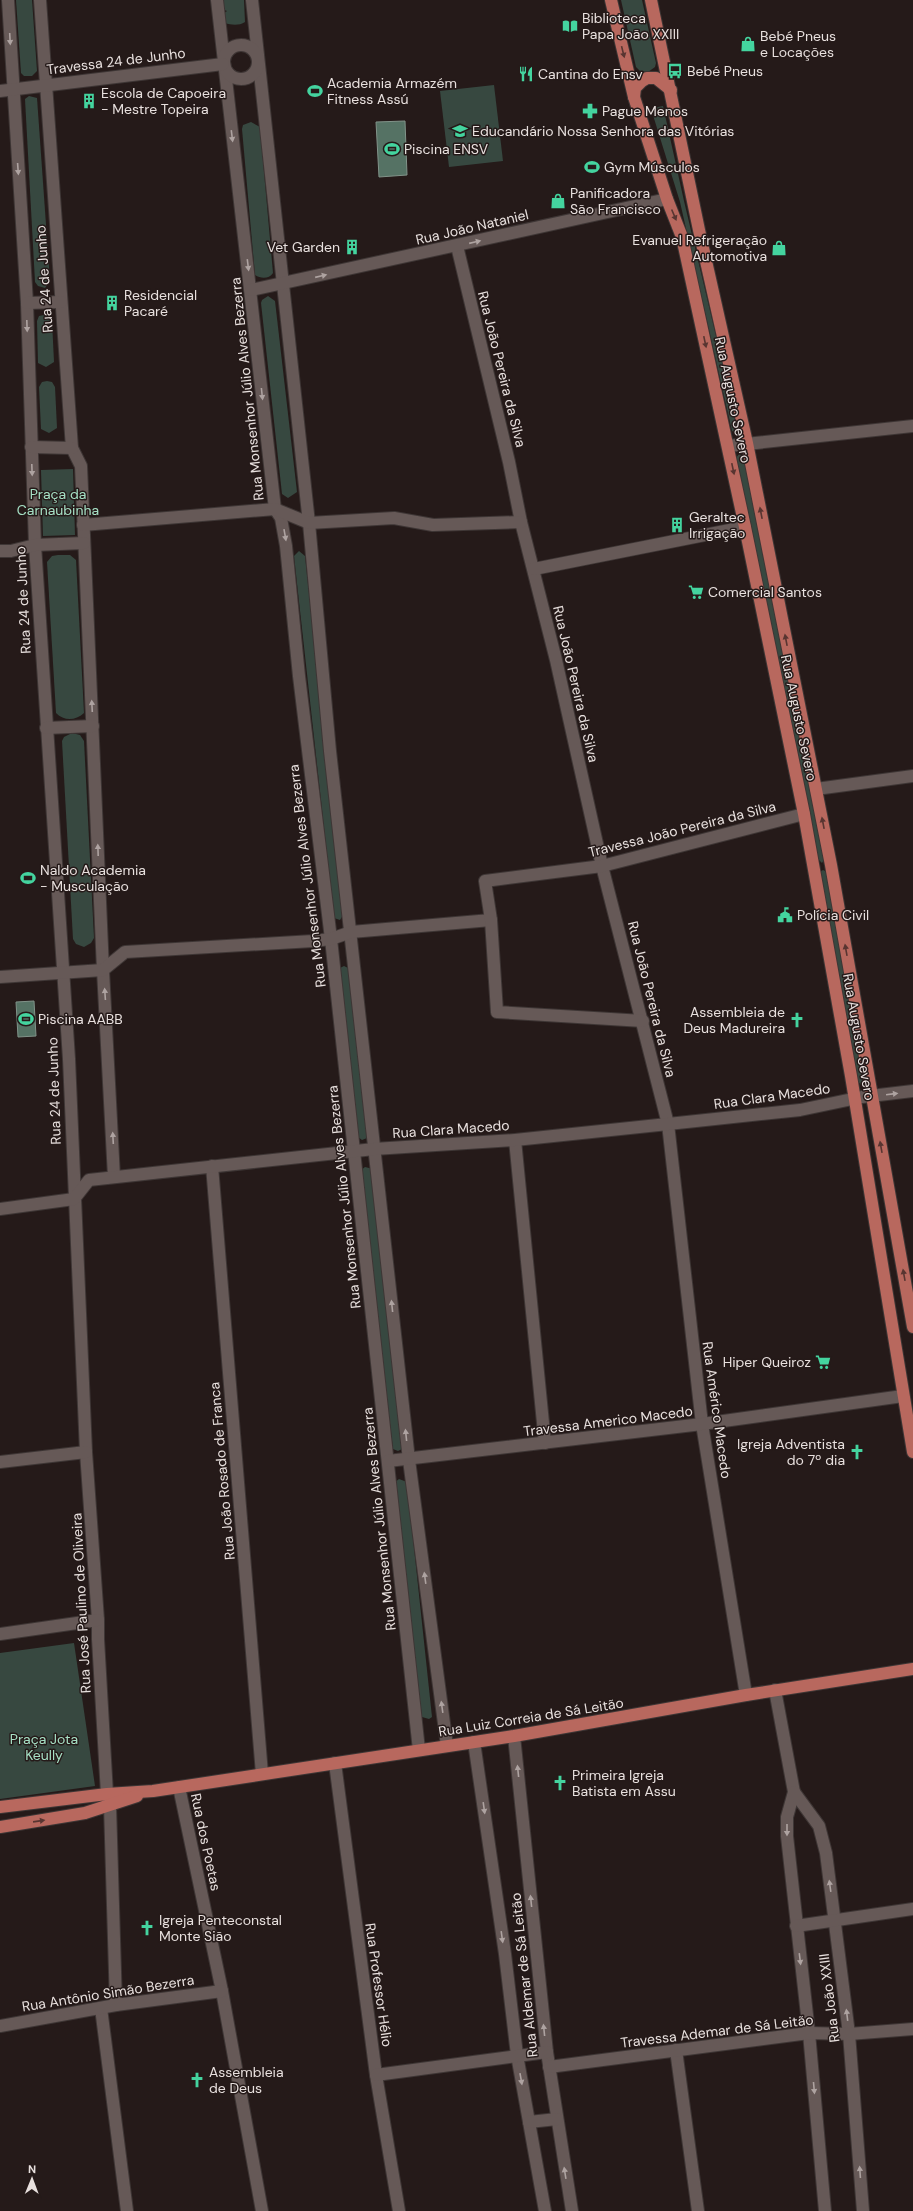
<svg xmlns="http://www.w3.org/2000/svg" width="913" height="2211" font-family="'DM Sans',sans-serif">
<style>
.green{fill:#374840}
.water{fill:#557264;stroke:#819389}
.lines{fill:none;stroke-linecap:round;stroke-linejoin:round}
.minor-casing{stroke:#3e3635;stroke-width:14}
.major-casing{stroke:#3e3635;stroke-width:14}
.minor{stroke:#665957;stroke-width:12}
.major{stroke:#b8685e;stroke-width:12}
.oneway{fill:#aea3a1}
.oneway2{fill:#583531}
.labels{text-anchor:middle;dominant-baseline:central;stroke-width:3;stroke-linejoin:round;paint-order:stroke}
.poi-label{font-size:14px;fill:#e8e0de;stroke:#251a19;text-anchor:start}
.street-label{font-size:14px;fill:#e8e0de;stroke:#251a19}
.park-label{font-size:14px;fill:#a6e0c5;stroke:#251a19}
</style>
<rect width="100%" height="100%" fill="#251a19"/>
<g class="green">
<polygon points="16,0 32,0 37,71 32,76 24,76 21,73"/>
<path d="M221,0H244L245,22C239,26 231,25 225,23L223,14L227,11L222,9Z"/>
<polygon points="621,0 642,0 656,63 655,67 648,72 640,71 636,67"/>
<polygon points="494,85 503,161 449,167 440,91"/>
<polygon points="29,96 37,98 50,281 45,288 38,286 35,282 25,99"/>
<polygon points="663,106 684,201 738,429 736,433 732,431 680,202 652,112 653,108"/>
<path d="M251,122L260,127L273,273C269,279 261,279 255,275L242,129L243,125Z"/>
<polygon points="268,296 275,301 297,492 288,498 282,494 261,303 262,300"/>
<polygon points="44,315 49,316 52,321 54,362 46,367 38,363 37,321 39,316"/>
<polygon points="47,381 52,382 55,387 57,428 49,433 41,429 39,387 42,382"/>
<polygon points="739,454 744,457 825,858 822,863 818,859 736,458"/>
<polygon points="73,469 75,535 43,536 41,470"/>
<polygon points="299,551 305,556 343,915 340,920 334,918 294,556"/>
<path d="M58,555H70L76,560L84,713C75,721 64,721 56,713L47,562L52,556Z"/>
<polygon points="72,733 80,735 84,741 94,938 91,943 84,947 76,944 73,939 62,741 64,737"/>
<polygon points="823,870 827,872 864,1082 861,1085 857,1080 820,872"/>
<polygon points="344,966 350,969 367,1138 362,1140 358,1137 340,968"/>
<polygon points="365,1167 373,1169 402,1449 398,1451 393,1449 360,1171"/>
<polygon points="399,1479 407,1482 432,1717 429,1719 422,1717 394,1483"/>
<polygon points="74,1643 95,1786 0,1799 0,1653"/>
</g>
<g class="water">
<polygon points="405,121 407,175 379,177 376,122"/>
<polygon points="34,1001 36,1036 18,1037 16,1002"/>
</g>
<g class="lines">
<g class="minor-casing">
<g id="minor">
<polyline points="8,0 27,303 35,545 69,1059 86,1452 98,1620 98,1639 107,1794 110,1806 116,2005"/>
<polyline points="40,0 72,448 81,466 103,970 114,1177"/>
<polyline points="217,0 275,509 281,518 286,546 299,676 331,939 419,1750"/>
<polyline points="252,0 309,523 330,751 409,1460 447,1746"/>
<circle cx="241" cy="62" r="17"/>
<polyline points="0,91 223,64"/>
<polyline points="457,246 509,462 521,522 556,660 602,866 668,1124 702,1424 746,1695"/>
<polyline points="251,290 667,199"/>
<polyline points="27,303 61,302"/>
<polyline points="728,446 913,426"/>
<polyline points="31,447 72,448"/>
<polyline points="83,525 275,509 309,523 394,518 433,525 521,522"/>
<polyline points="0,551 11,551 35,545 84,543"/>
<polyline points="534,569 745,527"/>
<polyline points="46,728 93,726"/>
<polyline points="816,789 913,776"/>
<polyline points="0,977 103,970 125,952 313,941 331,939 351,932 491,920"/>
<polyline points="643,1021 497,1012 491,920 485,881 602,866 804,814"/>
<polyline points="515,1140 545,1443"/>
<polyline points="212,1166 262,1774"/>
<polyline points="0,1209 74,1199 89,1180 374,1149 515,1140 668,1124 800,1110 862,1097 913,1091"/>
<polyline points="388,1461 702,1424 903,1396"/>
<polyline points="0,1462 86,1452"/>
<polyline points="0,1634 98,1620"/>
<polyline points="775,1690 794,1792 787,1817 787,1836 809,2033 825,2211"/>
<polyline points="514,1736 547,2052 572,2211"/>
<polyline points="474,1742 505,1954 517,2055 545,2211"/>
<polyline points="335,1763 376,2075 399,2211"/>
<polyline points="179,1787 222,1991 262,2211"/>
<polyline points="794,1792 819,1826 826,1853 849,2034 863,2211"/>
<polyline points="796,1926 913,1909"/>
<polyline points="101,2008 127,2211"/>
<polyline points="0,2026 116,2005 222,1991"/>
<polyline points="676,2050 698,2211"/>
<polyline points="549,2067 809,2033 849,2034 913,2029"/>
<polyline points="376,2075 547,2052"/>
<polyline points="529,2122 557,2119"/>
</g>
</g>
<g class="major-casing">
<g id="major">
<polyline points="611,0 634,97 667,199 682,237 745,527 804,814 851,1076 913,1452"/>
<polyline points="651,0 699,230 747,443 831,865 913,1327"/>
<polyline points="634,97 635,88 642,81 647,78 656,78 671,90"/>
<polyline points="0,1807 107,1794 153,1791 514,1736 746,1695 913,1669"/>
<polyline points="0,1827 85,1813 137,1796"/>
</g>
</g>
<use href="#minor" class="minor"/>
<use href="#major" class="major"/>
</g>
<defs><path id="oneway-solid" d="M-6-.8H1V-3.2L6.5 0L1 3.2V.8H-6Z"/></defs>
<g class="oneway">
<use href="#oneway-solid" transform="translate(10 39) rotate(87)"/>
<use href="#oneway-solid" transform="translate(232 136) rotate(83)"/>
<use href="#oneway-solid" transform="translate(18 169) rotate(86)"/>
<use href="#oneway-solid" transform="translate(475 242) rotate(-13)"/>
<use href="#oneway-solid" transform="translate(248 265) rotate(83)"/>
<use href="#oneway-solid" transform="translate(321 276) rotate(-13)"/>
<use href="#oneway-solid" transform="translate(27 326) rotate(88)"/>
<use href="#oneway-solid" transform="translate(262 394) rotate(84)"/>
<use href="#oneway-solid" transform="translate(32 470) rotate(88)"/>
<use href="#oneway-solid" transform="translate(285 535) rotate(80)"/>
<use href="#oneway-solid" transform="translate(92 706) rotate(-93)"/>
<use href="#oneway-solid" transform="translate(98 850) rotate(-92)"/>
<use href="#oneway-solid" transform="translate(105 994) rotate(-94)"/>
<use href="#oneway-solid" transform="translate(892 1094) rotate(-7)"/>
<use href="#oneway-solid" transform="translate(113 1138) rotate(-93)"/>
<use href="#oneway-solid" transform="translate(392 1306) rotate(-96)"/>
<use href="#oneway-solid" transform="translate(406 1435) rotate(-96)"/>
<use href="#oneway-solid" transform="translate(425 1578) rotate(-98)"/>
<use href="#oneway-solid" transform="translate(442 1707) rotate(-98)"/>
<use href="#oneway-solid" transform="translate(518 1771) rotate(-96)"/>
<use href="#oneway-solid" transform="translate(484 1808) rotate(82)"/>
<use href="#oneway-solid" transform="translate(787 1830) rotate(90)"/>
<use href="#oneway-solid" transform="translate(830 1886) rotate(-98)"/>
<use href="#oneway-solid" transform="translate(531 1901) rotate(-96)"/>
<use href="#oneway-solid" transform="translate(502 1937) rotate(82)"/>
<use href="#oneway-solid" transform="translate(800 1959) rotate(83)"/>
<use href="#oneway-solid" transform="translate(847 2015) rotate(-97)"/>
<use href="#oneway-solid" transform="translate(544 2030) rotate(-96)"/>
<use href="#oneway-solid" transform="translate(521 2079) rotate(80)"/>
<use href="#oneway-solid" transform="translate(814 2088) rotate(85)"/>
<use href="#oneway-solid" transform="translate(860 2172) rotate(-94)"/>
<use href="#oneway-solid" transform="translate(565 2173) rotate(-99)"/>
</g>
<g class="oneway2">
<use href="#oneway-solid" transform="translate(623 52) rotate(76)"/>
<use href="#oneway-solid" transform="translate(674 215) rotate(67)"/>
<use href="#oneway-solid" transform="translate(705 342) rotate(78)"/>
<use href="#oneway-solid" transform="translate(733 469) rotate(78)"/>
<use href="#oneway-solid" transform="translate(761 513) rotate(-101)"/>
<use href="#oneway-solid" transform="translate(786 640) rotate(-101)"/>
<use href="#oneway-solid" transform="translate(823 823) rotate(-101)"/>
<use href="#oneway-solid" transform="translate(846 950) rotate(-100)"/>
<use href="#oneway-solid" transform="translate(881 1147) rotate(-100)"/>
<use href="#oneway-solid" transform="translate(904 1275) rotate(-100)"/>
<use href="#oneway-solid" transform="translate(39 1821) rotate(-8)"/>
</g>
<defs>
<g id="library-bare" transform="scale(1.2)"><path d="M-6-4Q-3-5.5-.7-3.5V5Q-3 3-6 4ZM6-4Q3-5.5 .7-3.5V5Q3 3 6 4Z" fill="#44d49f" stroke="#251a19" stroke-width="2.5" paint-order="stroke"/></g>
<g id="shop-bare" transform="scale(1.2)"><path d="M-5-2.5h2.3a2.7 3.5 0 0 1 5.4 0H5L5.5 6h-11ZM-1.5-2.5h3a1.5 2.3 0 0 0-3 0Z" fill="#44d49f" stroke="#251a19" stroke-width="2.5" paint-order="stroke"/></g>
<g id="bus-bare" transform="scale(1.2)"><path d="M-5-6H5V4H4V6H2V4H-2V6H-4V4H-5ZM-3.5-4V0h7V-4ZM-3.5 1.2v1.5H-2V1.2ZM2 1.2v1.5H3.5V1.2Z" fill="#44d49f" stroke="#251a19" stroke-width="2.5" paint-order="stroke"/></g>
<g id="restaurant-bare" transform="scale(1.2)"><path d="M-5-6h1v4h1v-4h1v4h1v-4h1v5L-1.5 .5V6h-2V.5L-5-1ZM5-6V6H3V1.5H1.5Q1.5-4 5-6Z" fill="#44d49f" stroke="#251a19" stroke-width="2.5" paint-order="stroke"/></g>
<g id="stadium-bare" transform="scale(1.2)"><path d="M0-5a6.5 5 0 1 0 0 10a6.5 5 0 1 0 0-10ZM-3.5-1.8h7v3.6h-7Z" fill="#44d49f" stroke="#251a19" stroke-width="2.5" paint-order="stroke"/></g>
<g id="building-bare" transform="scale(1.2)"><path d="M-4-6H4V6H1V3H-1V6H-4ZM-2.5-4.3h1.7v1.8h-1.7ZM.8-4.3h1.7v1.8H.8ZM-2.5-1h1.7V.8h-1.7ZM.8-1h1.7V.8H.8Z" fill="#44d49f" stroke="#251a19" stroke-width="2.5" paint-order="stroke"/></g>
<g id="pharmacy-bare" transform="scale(1.2)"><path d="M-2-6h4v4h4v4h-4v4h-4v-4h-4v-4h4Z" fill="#44d49f" stroke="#251a19" stroke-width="2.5" paint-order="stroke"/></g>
<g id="school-bare" transform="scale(1.2)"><path d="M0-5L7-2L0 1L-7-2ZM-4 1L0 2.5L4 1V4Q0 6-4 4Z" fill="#44d49f" stroke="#251a19" stroke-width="2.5" paint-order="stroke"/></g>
<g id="supermarket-bare" transform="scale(1.2)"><path d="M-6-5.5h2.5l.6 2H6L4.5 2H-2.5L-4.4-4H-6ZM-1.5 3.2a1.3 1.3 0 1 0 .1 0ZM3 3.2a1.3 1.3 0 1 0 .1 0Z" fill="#44d49f" stroke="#251a19" stroke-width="2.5" paint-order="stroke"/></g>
<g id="civic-bare" transform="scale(1.2)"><path d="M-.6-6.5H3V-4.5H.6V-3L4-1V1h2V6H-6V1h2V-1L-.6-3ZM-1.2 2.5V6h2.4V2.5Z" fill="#44d49f" stroke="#251a19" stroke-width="2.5" paint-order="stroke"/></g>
<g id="church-bare" transform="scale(1.2)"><path d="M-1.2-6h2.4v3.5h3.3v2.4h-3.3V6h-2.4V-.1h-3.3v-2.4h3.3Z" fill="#44d49f" stroke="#251a19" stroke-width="2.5" paint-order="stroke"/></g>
</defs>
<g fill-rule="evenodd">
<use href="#library-bare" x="570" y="26"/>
<use href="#shop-bare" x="748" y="44"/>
<use href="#bus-bare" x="675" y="71"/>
<use href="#restaurant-bare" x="526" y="74"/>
<use href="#stadium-bare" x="315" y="91"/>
<use href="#building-bare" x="89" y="101"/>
<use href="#pharmacy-bare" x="590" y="111"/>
<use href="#school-bare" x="460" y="131"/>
<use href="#stadium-bare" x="392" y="149"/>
<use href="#stadium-bare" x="592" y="167"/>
<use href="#shop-bare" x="558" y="201"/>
<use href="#building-bare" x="352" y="247"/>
<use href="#shop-bare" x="779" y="248"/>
<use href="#building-bare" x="112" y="303"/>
<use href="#building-bare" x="677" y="525"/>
<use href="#supermarket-bare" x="696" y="592"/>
<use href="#stadium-bare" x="28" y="878"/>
<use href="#civic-bare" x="785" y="915"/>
<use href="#stadium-bare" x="26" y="1019"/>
<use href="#church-bare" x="797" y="1020"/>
<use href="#supermarket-bare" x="823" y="1362"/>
<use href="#church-bare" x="857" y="1452"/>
<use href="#church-bare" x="560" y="1783"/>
<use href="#church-bare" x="147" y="1928"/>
<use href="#church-bare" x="197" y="2080"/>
</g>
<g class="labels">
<g class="poi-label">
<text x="582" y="18">Biblioteca<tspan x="582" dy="16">Papa João XXIII</tspan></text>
<text x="760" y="36">Bebé Pneus<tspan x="760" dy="16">e Locações</tspan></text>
<text x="687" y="71">Bebé Pneus</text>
<text x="538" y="74">Cantina do Ensv</text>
<text x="327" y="83">Academia Armazém<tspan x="327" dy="16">Fitness Assú</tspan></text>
<text x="101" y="93">Escola de Capoeira<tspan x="101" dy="16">- Mestre Topeira</tspan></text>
<text x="602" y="111">Pague Menos</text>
<text x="472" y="131">Educandário Nossa Senhora das Vitórias</text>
<text x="404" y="149">Piscina ENSV</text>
<text x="604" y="167">Gym Músculos</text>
<text x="570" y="193">Panificadora<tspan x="570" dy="16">São Francisco</tspan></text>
<text x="767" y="240" text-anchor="end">Evanuel Refrigeração<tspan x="767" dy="16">Automotiva</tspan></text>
<text x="340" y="247" text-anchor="end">Vet Garden</text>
<text x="124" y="295">Residencial<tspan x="124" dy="16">Pacaré</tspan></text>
<text x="689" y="517">Geraltec<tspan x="689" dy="16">Irrigação</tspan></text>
<text x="708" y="592">Comercial Santos</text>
<text x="40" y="870">Naldo Academia<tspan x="40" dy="16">- Musculação</tspan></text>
<text x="797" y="915">Polícia Civil</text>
<text x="785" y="1012" text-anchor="end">Assembleia de<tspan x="785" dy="16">Deus Madureira</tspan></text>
<text x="38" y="1019">Piscina AABB</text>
<text x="811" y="1362" text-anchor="end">Hiper Queiroz</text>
<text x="845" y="1444" text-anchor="end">Igreja Adventista<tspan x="845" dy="16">do 7º dia</tspan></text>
<text x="572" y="1775">Primeira Igreja<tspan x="572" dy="16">Batista em Assu</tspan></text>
<text x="159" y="1920">Igreja Penteconstal<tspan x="159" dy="16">Monte Sião</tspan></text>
<text x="209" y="2072">Assembleia<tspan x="209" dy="16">de Deus</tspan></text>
</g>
<g class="street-label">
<text transform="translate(116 61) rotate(-7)">Travessa 24 de Junho</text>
<text transform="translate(472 227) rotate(-13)">Rua João Nataniel</text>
<text transform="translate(44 279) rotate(-94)">Rua 24 de Junho</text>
<text transform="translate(502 369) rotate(76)">Rua João Pereira da Silva</text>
<text transform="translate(247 389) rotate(-96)">Rua Monsenhor Júlio Alves Bezerra</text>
<text transform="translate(733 400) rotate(78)">Rua Augusto Severo</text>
<text transform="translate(23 600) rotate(-93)">Rua 24 de Junho</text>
<text transform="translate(576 684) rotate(77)">Rua João Pereira da Silva</text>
<text transform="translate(799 718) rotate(78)">Rua Augusto Severo</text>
<text transform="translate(682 829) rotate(-14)">Travessa João Pereira da Silva</text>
<text transform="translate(307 876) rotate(-97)">Rua Monsenhor Júlio Alves Bezerra</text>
<text transform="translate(652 999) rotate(76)">Rua João Pereira da Silva</text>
<text transform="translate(859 1037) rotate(80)">Rua Augusto Severo</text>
<text transform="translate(54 1091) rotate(-92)">Rua 24 de Junho</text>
<text transform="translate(772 1096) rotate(-8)">Rua Clara Macedo</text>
<text transform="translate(451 1129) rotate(-4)">Rua Clara Macedo</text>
<text transform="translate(344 1197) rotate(-96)">Rua Monsenhor Júlio Alves Bezerra</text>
<text transform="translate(717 1410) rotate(82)">Rua Américo Macedo</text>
<text transform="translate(608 1421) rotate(-7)">Travessa Americo Macedo</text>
<text transform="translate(222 1471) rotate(-95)">Rua João Rosado de Franca</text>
<text transform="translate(379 1519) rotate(-96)">Rua Monsenhor Júlio Alves Bezerra</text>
<text transform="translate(81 1603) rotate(-93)">Rua José Paulino de Oliveira</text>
<text transform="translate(531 1717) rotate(-9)">Rua Luiz Correia de Sá Leitão</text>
<text transform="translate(206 1842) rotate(78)">Rua dos Poetas</text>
<text transform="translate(524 1975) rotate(-96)">Rua Aldemar de Sá Leitão</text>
<text transform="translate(379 1985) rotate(82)">Rua Professor Hélio</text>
<text transform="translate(108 1993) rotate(-9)">Rua Antônio Simão Bezerra</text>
<text transform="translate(829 1998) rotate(-97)">Rua João XXIII</text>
<text transform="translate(717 2031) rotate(-7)">Travessa Ademar de Sá Leitão</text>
</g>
<g class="park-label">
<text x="58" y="494">Praça da<tspan x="58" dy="16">Carnaubinha</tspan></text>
<text x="44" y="1739">Praça Jota<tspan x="44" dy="16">Keully</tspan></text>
</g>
</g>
<g transform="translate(32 2179) rotate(1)" stroke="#251a19" stroke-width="3" paint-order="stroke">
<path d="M0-3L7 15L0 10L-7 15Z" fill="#e8e0de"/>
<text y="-6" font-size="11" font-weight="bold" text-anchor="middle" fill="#e8e0de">N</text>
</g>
</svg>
